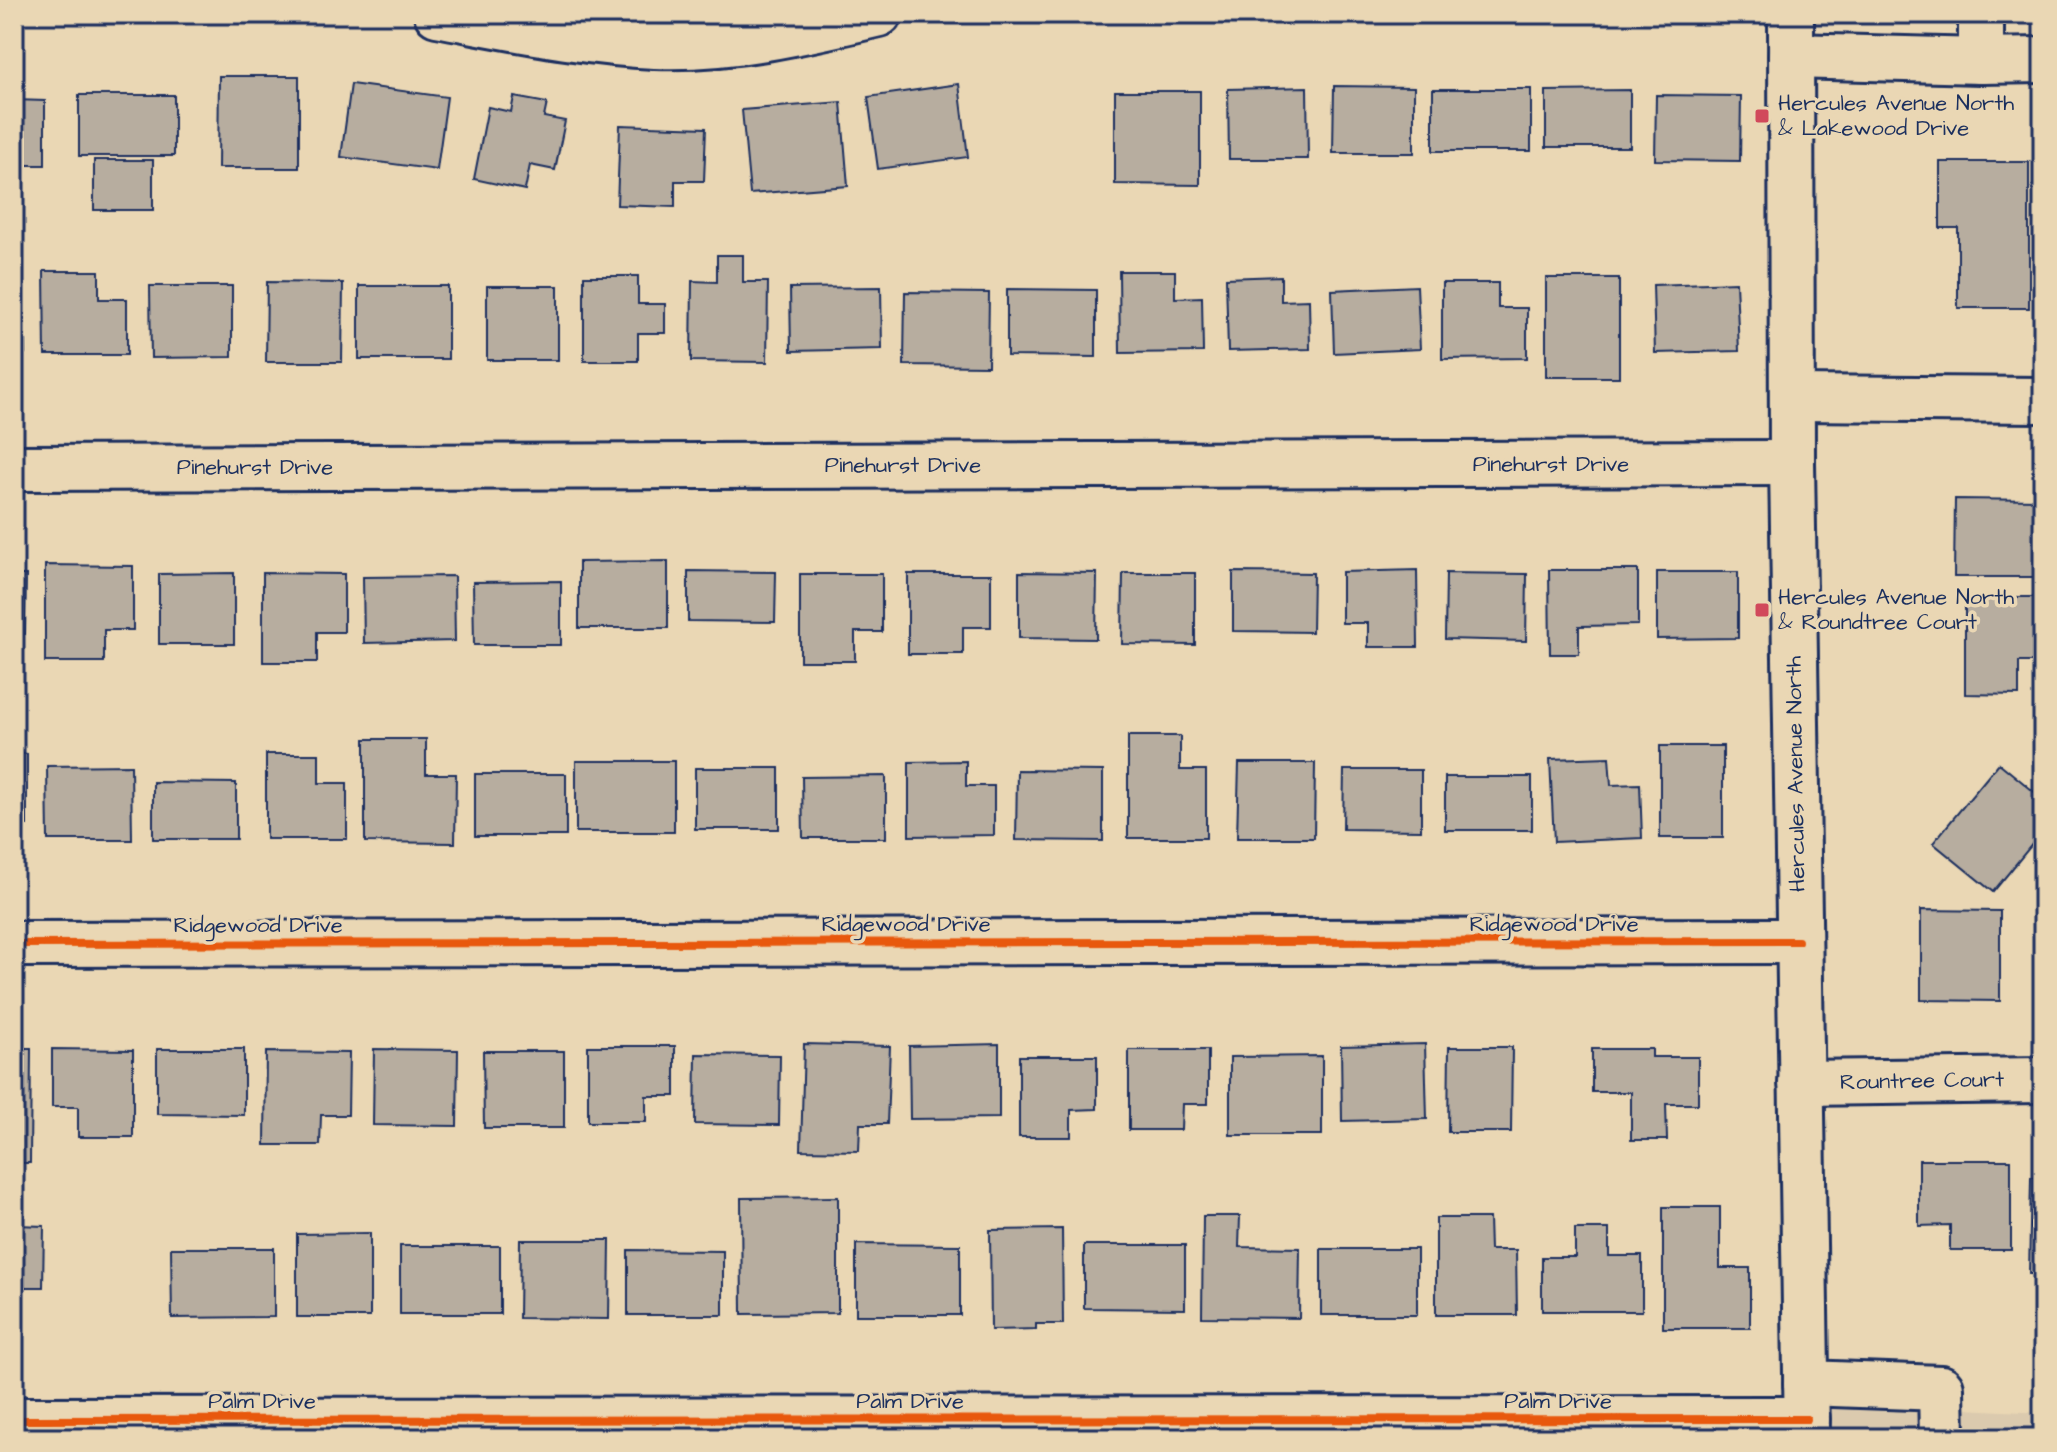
<svg xmlns="http://www.w3.org/2000/svg" width="2057" height="1452" font-family="'Architects Daughter',sans-serif">
<style>
.built{fill:#dbcaae}
.building{fill:#b7ad9f;stroke:#1b2f5e;stroke-width:2}
.lines{fill:none;stroke-linecap:round;stroke-linejoin:round}
.minor-casing{stroke:#1b2f5e;stroke-width:50}
.minor{stroke:#ead7b4;stroke-width:44}
.cycleway-casing{stroke:#ead7b4;stroke-width:13}
.cycleway{stroke:#e8590c;stroke-width:8}
.poi-dot{fill:#d1495b;stroke:#ead7b4;stroke-width:3}
.labels{text-anchor:middle;dominant-baseline:central;stroke-width:7;stroke-linejoin:round;paint-order:stroke}
.poi-label{font-size:22px;fill:#1b2f5e;stroke:#ead7b4;text-anchor:start}
.street-label{font-size:22px;fill:#1b2f5e;stroke:#ead7b4}
</style>
<rect width="100%" height="100%" fill="#ead7b4"/>
<filter id="ink" filterUnits="userSpaceOnUse"><feTurbulence type="fractalNoise" baseFrequency=".0125" numOctaves="2"/><feDisplacementMap in="SourceGraphic" scale="16" xChannelSelector="R" yChannelSelector="G"/><feConvolveMatrix kernelMatrix="1 2 1 2 8 2 1 2 1" color-interpolation-filters="sRGB"/></filter>
<g filter="url(#ink)">
<polygon class="built" points="1827,1402 2043,1413 2043,1438 1827,1438"/>
<g class="building">
<polygon points="219,76 299,76 299,168 218,168"/>
<polygon points="351,84 447,97 437,170 341,157"/>
<polygon points="959,84 968,157 878,169 868,97"/>
<polygon points="1334,86 1414,87 1414,153 1333,153"/>
<polygon points="1307,87 1308,159 1229,159 1228,89"/>
<rect x="1433" y="89" width="98" height="62"/>
<polygon points="1630,90 1630,147 1546,147 1546,91"/>
<polygon points="1115,91 1200,91 1200,185 1115,184"/>
<rect x="79" y="95" width="95" height="61"/>
<polygon points="1656,95 1741,96 1740,161 1655,160"/>
<polygon points="514,97 547,103 544,117 565,121 555,170 530,165 525,190 474,179 488,107 511,112"/>
<polygon points="14,100 45,101 45,165 14,165"/>
<polygon points="841,102 848,186 750,194 742,110"/>
<polygon points="620,125 706,128 704,181 675,181 675,207 617,205"/>
<rect x="94" y="160" width="59" height="50"/>
<polygon points="1940,162 2029,162 2029,308 1958,308 1958,228 1940,228"/>
<polygon points="717,255 743,255 743,282 768,282 767,362 691,361 692,281 717,282"/>
<polygon points="44,271 99,271 99,299 127,299 127,355 45,355"/>
<polygon points="1119,271 1175,271 1175,298 1202,297 1203,352 1120,353"/>
<polygon points="584,276 638,276 638,304 665,304 665,333 638,333 638,361 584,361"/>
<polygon points="1281,276 1281,301 1309,300 1310,349 1228,351 1226,278"/>
<rect x="1546" y="278" width="73" height="99"/>
<polygon points="267,282 343,283 342,362 266,362"/>
<polygon points="1736,282 1739,351 1655,353 1653,285"/>
<polygon points="1442,283 1498,283 1498,308 1527,308 1527,358 1442,359"/>
<polygon points="150,286 232,286 232,357 151,358"/>
<rect x="359" y="286" width="89" height="73"/>
<rect x="487" y="286" width="71" height="74"/>
<polygon points="1417,286 1420,349 1334,353 1332,290"/>
<polygon points="881,287 882,349 791,351 790,288"/>
<polygon points="1007,289 1096,290 1096,357 1007,356"/>
<polygon points="905,292 989,293 988,366 904,365"/>
<polygon points="14,296 24,296 25,353 14,354"/>
<polygon points="1955,499 2043,500 2043,577 1954,577"/>
<polygon points="668,561 668,628 579,628 579,562"/>
<polygon points="45,565 133,566 133,630 104,630 104,662 45,662"/>
<polygon points="1417,570 1418,647 1368,647 1368,623 1342,623 1342,572"/>
<polygon points="1549,570 1638,570 1638,625 1579,626 1579,654 1550,654"/>
<polygon points="688,571 776,572 775,622 688,621"/>
<polygon points="1019,572 1097,573 1096,639 1019,638"/>
<polygon points="1233,572 1313,573 1312,632 1233,631"/>
<polygon points="1657,572 1738,572 1738,638 1657,639"/>
<polygon points="234,573 234,644 159,644 159,574"/>
<polygon points="263,573 344,574 344,632 317,632 317,662 263,662"/>
<polygon points="1123,573 1195,573 1195,645 1122,644"/>
<polygon points="1446,573 1527,574 1526,641 1445,639"/>
<polygon points="800,574 882,574 882,632 855,632 855,661 800,661"/>
<polygon points="908,574 991,574 991,627 963,627 963,654 908,654"/>
<polygon points="14,575 26,575 25,634 14,634"/>
<polygon points="454,576 455,641 364,643 363,577"/>
<polygon points="561,581 561,645 474,645 473,582"/>
<polygon points="1965,597 2043,597 2043,662 2019,662 2019,695 1965,694"/>
<polygon points="1128,736 1180,736 1180,770 1206,770 1206,838 1128,838"/>
<polygon points="365,739 426,739 426,774 456,774 455,843 365,842"/>
<rect x="1660" y="746" width="63" height="92"/>
<polygon points="14,753 27,754 27,825 14,825"/>
<polygon points="266,754 319,754 319,783 347,783 347,839 266,839"/>
<polygon points="1609,757 1611,785 1640,784 1642,838 1554,842 1550,759"/>
<rect x="576" y="761" width="98" height="71"/>
<polygon points="966,761 966,786 994,786 994,835 909,836 909,762"/>
<polygon points="1239,763 1315,763 1314,838 1237,838"/>
<polygon points="1999,763 2043,799 2043,831 1993,892 1933,843"/>
<polygon points="131,765 132,840 48,840 47,766"/>
<rect x="695" y="768" width="84" height="61"/>
<polygon points="1017,770 1103,771 1103,841 1016,840"/>
<polygon points="1344,770 1421,770 1421,830 1343,829"/>
<rect x="475" y="774" width="91" height="62"/>
<polygon points="886,776 886,838 803,838 802,777"/>
<rect x="1445" y="777" width="87" height="53"/>
<polygon points="153,782 236,783 236,839 153,839"/>
<polygon points="1921,910 2000,911 2000,1001 1921,1000"/>
<polygon points="804,1044 890,1046 887,1124 860,1124 859,1151 801,1150"/>
<polygon points="999,1044 999,1118 910,1119 909,1046"/>
<polygon points="1425,1044 1427,1119 1342,1121 1341,1046"/>
<polygon points="588,1046 675,1046 675,1096 646,1096 646,1122 588,1122"/>
<polygon points="1449,1047 1512,1047 1511,1132 1448,1132"/>
<polygon points="14,1048 31,1048 30,1163 14,1163"/>
<polygon points="52,1049 133,1050 133,1137 78,1137 78,1107 52,1107"/>
<polygon points="157,1049 244,1049 244,1115 157,1114"/>
<polygon points="374,1049 458,1050 457,1126 373,1125"/>
<polygon points="1592,1049 1652,1049 1652,1057 1698,1057 1698,1104 1666,1104 1667,1140 1631,1140 1631,1092 1592,1092"/>
<polygon points="1129,1050 1208,1050 1208,1104 1182,1104 1181,1130 1129,1130"/>
<polygon points="483,1051 564,1051 564,1128 484,1128"/>
<polygon points="266,1052 349,1053 348,1115 321,1115 320,1145 265,1145"/>
<polygon points="696,1054 780,1055 779,1125 695,1124"/>
<polygon points="1019,1056 1097,1056 1097,1109 1071,1110 1071,1137 1019,1137"/>
<polygon points="1322,1056 1322,1135 1230,1135 1230,1057"/>
<polygon points="1919,1160 2011,1160 2011,1250 1950,1250 1950,1225 1919,1226"/>
<polygon points="2031,1177 2043,1177 2043,1274 2029,1274"/>
<polygon points="14,1195 17,1195 17,1225 44,1226 43,1287 17,1287 17,1318 14,1318"/>
<polygon points="838,1197 838,1313 742,1314 741,1198"/>
<polygon points="1663,1207 1720,1207 1720,1268 1750,1268 1750,1328 1663,1328"/>
<polygon points="1203,1216 1240,1216 1239,1247 1300,1248 1299,1318 1202,1317"/>
<polygon points="1436,1218 1489,1218 1490,1250 1516,1250 1517,1315 1436,1315"/>
<polygon points="1062,1229 1063,1324 1036,1324 1036,1329 991,1330 990,1230"/>
<polygon points="1575,1229 1609,1229 1609,1256 1642,1256 1642,1311 1542,1311 1542,1257 1575,1257"/>
<polygon points="370,1233 370,1317 297,1317 297,1234"/>
<polygon points="520,1240 610,1240 609,1319 519,1318"/>
<polygon points="856,1244 960,1245 960,1315 856,1315"/>
<polygon points="1084,1245 1185,1245 1185,1309 1084,1308"/>
<rect x="400" y="1246" width="100" height="68"/>
<polygon points="171,1248 274,1248 274,1317 172,1318"/>
<rect x="1321" y="1249" width="96" height="66"/>
<polygon points="628,1250 723,1251 723,1315 628,1315"/>
</g>
<g class="lines">
<g class="minor-casing">
<g id="minor">
<path d="M437,14C509,27 582,43 655,46C730,49 807,31 879,14"/>
<polyline points="1791,14 1792,463 1807,1438"/>
<polyline points="1981,14 1981,61"/>
<polyline points="1791,56 1981,61 2043,60"/>
<polyline points="1792,398 2043,400"/>
<polyline points="14,468 1792,463"/>
<polyline points="14,944 1798,941"/>
<polyline points="1801,1083 2043,1080"/>
<polyline points="1806,1383 1941,1388 1942,1438"/>
<polyline points="14,1420 1807,1419"/>
</g>
</g>
<use href="#minor" class="minor"/>
<g class="cycleway-casing">
<g id="cycleway">
<polyline points="14,944 1798,941"/>
<polyline points="14,1420 1807,1419"/>
</g>
</g>
<use href="#cycleway" class="cycleway"/>
</g>
</g>
<g class="poi-dot">
<rect x="1754" y="108" width="16" height="16" rx="4"/>
<rect x="1754" y="602" width="16" height="16" rx="4"/>
</g>
<g class="labels">
<g class="poi-label">
<text x="1778" y="103">Hercules Avenue North<tspan x="1778" dy="25">&amp; Lakewood Drive</tspan></text>
<text x="1778" y="597">Hercules Avenue North<tspan x="1778" dy="25">&amp; Roundtree Court</tspan></text>
</g>
<g class="street-label">
<text x="1551" y="464">Pinehurst Drive</text>
<text x="903" y="465">Pinehurst Drive</text>
<text x="255" y="467">Pinehurst Drive</text>
<text transform="translate(1796 774) rotate(-91)">Hercules Avenue North</text>
<text x="906" y="924">Ridgewood Drive</text>
<text x="1554" y="924">Ridgewood Drive</text>
<text x="258" y="925">Ridgewood Drive</text>
<text transform="translate(1922 1081) rotate(-1)">Rountree Court</text>
<text x="262" y="1401">Palm Drive</text>
<text x="910" y="1401">Palm Drive</text>
<text x="1558" y="1401">Palm Drive</text>
</g>
</g>
<rect width="2057" height="1452" fill="none" stroke="#ead7b4" stroke-width="48"/>
<rect x="24" y="24" width="2009" height="1404" fill="none" stroke="#1b2f5e" stroke-width="3" filter="url(#ink)"/>
</svg>
